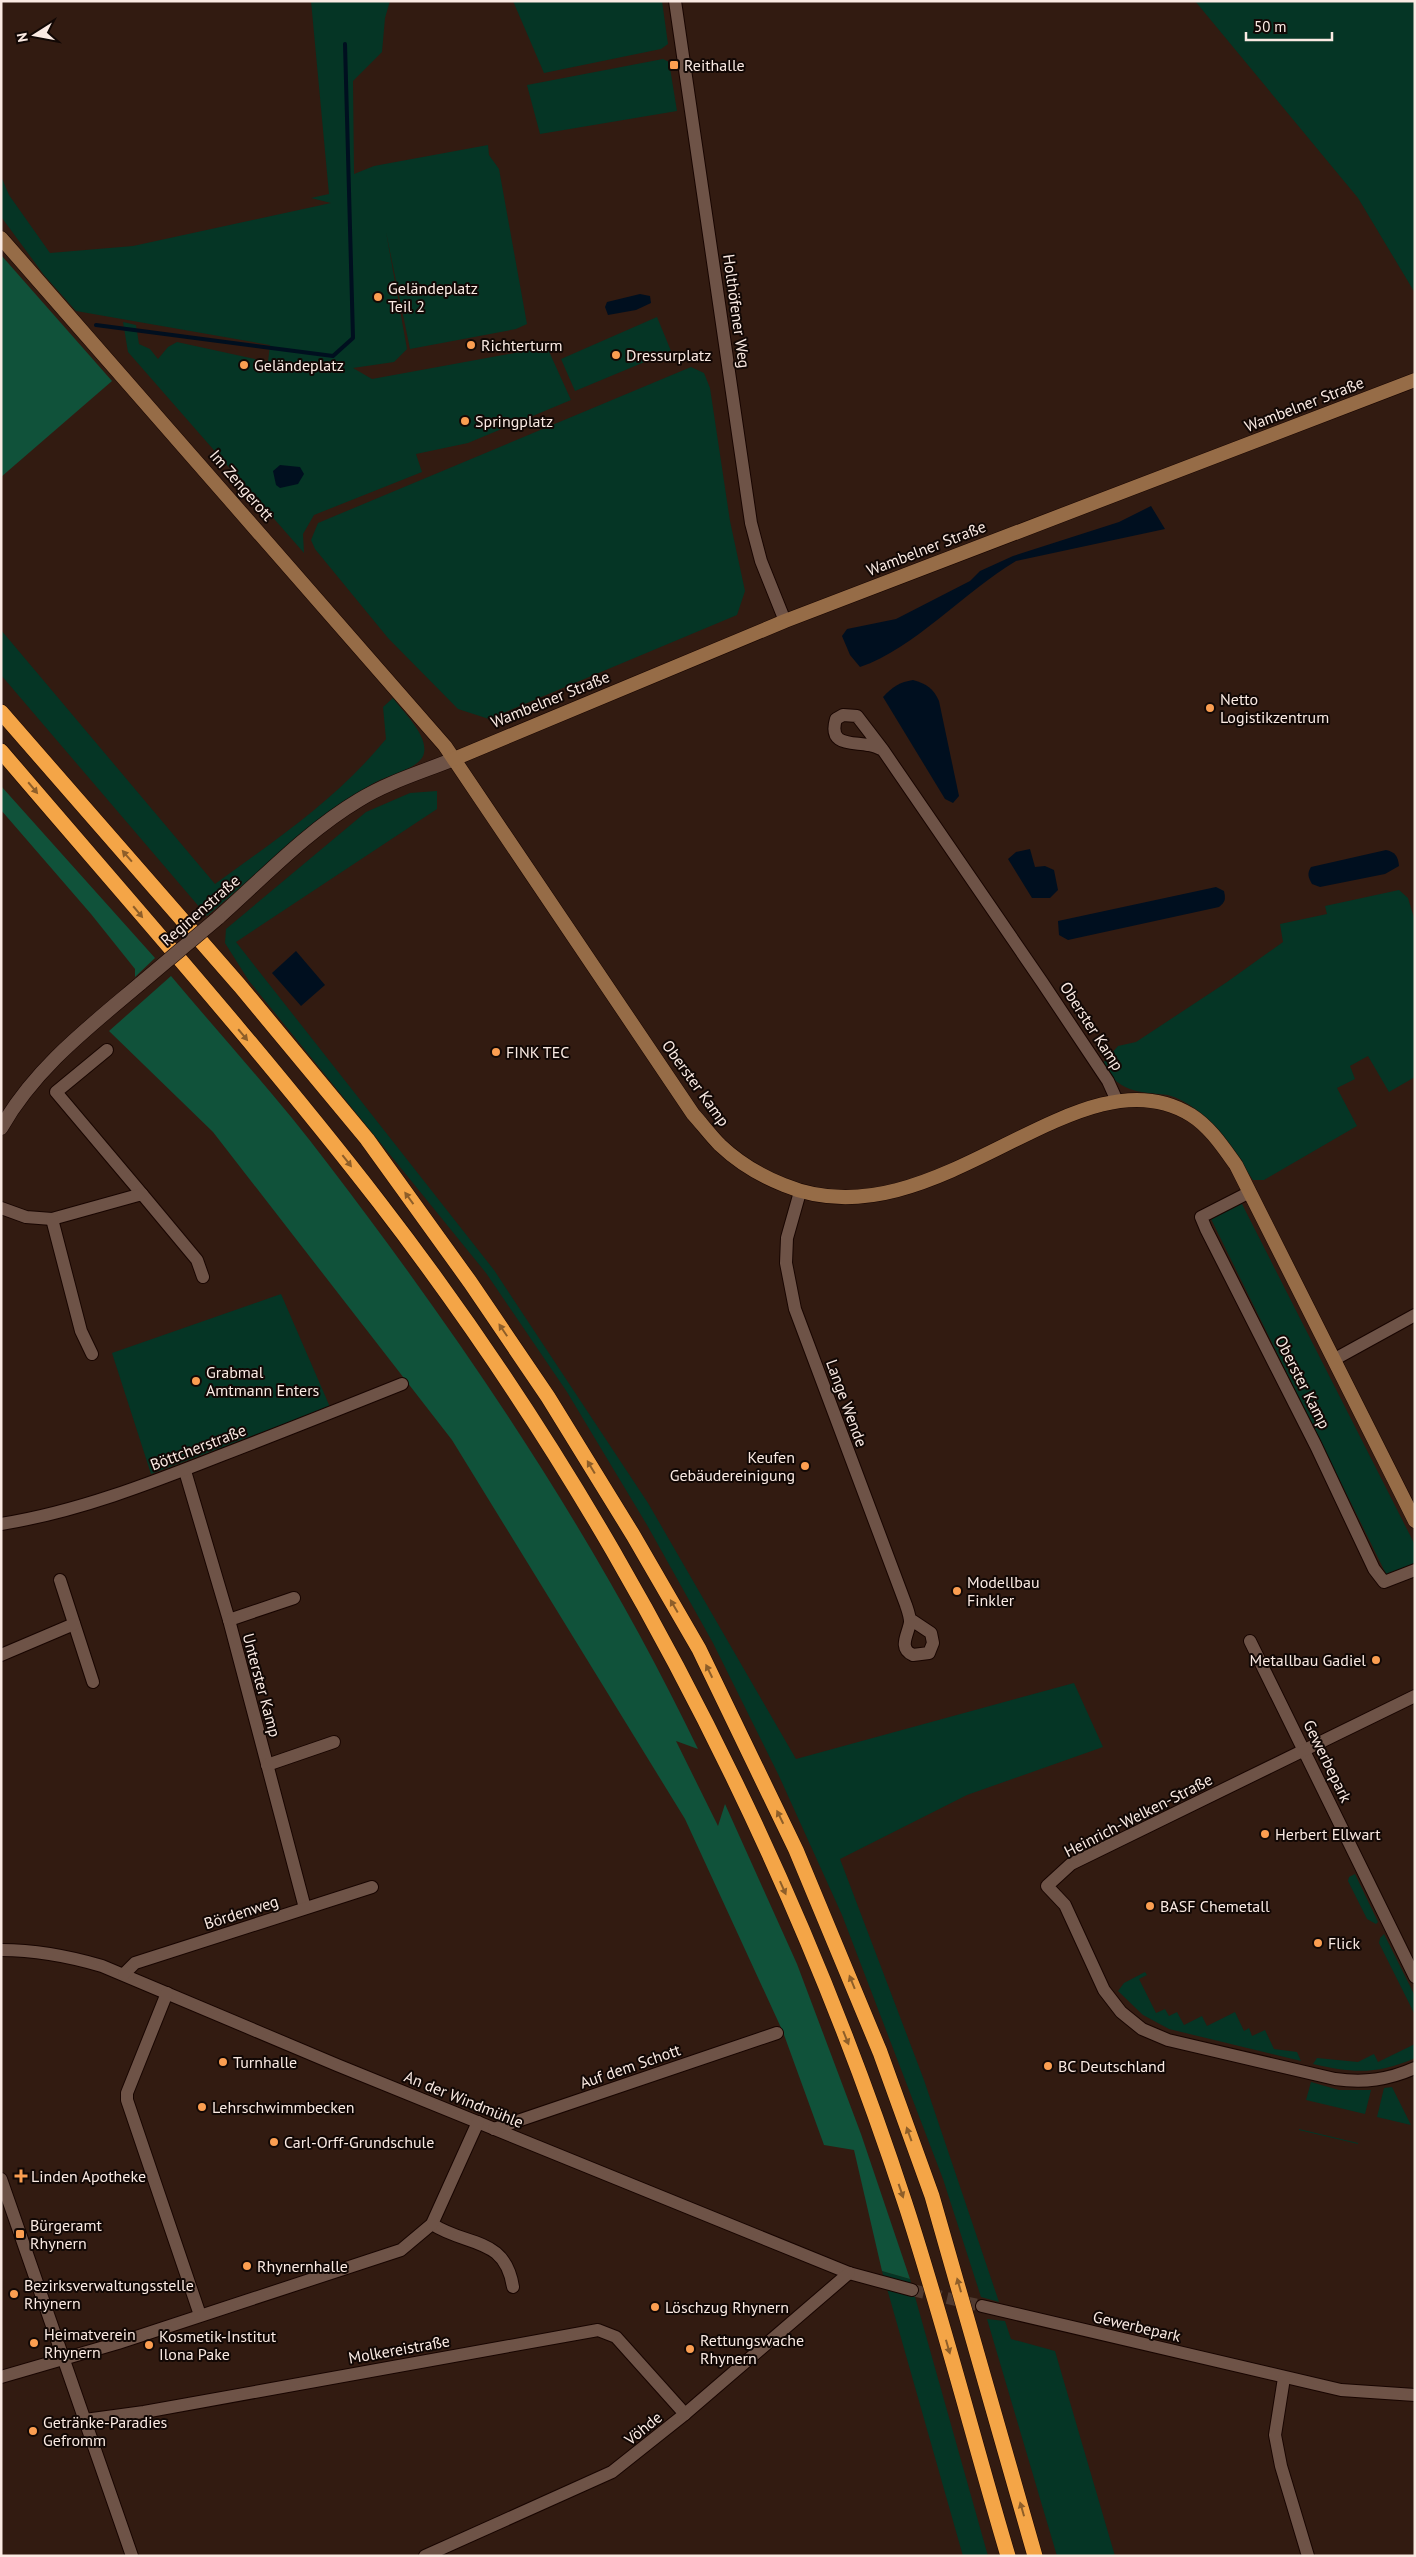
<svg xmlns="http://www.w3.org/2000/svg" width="1416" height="2557" font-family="'PT Sans',sans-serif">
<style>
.green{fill:#053525}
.forest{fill:#10523a}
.water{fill:#000f1f}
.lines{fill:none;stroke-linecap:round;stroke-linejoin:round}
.stream{stroke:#000f1f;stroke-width:4}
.minor-tunnel{stroke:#503a30;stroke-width:12;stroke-dasharray:12 6;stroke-linecap:butt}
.minor-casing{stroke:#180500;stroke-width:14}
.tertiary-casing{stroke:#180500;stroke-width:15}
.secondary-casing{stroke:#180500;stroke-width:15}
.motorway-casing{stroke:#180500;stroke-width:16}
.minor{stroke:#6e5347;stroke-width:12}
.tertiary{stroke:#6e5347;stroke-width:14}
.secondary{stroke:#966c47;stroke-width:14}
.motorway{stroke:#f4a547;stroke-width:15}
.tertiary-bridge-casing{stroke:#180500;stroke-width:15;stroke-linecap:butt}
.tertiary-bridge{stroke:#6e5347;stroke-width:14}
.oneway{fill:#8e5e29}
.poi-dot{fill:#fb9e51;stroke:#120805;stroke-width:2}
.labels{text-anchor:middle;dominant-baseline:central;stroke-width:4;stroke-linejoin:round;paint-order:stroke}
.poi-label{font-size:16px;fill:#faeae3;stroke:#120805;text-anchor:start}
.street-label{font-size:16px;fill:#faeae3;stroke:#120805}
</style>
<rect width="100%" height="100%" fill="#321b11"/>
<g class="green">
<polygon points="311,1 390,1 385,18 382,52 353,81 354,174 374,166 488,145 489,155 499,169 527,324 516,329 410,349 386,232 407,349 394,362 353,368 372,379 547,347 571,400 468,443 416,454 422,472 314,515 303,534 304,553 128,352 123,322 136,325 139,344 150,349 158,359 168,347 177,342 268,362 270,345 76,311 44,275 2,218 1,176 9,195 50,253 133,246 331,203 311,198 329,194"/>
<polygon points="513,1 662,1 668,44 661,49 544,73"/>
<polygon points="1195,1 1415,1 1415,293 1358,198"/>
<polygon points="663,59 669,62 677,111 540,134 527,85"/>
<polygon points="657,317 671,351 575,391 561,359"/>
<polygon points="691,367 704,373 710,388 730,521 745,591 737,615 489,719 458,709 388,638 315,549 311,540 318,523"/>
<path d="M1,630L215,884C278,838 336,800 386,739L383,707L393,698C403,712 428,735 424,753C422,768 386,776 374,783C313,820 261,870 207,916L1,675Z"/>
<polygon points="437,791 437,809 236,942 494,1270 648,1503 796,1759 1074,1683 1103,1747 967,1795 840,1859 924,2080 999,2302 981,2297 943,2179 842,1915 779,1776 713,1643 647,1525 567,1392 486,1273 249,981 225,943 226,929 366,812 410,793"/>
<path d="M1399,890L1408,898L1415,921V1077L1389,1092L1368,1056L1350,1066L1355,1079L1337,1088L1357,1126L1264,1180H1253C1231,1147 1208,1107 1168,1095C1162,1094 1155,1094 1149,1093C1124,1090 1117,1084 1101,1065L1118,1046L1136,1042L1227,982L1283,942L1280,924L1327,914L1325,906Z"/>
<polygon points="1241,1202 1415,1545 1415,1565 1388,1578 1211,1219"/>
<polygon points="281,1294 330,1407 151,1474 112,1353"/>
<polygon points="1355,1874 1378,1922 1376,1924 1367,1919 1348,1881 1349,1877"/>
<polygon points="1384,1934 1415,1996 1415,2015 1379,1943 1380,1938"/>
<polygon points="1145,1972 1147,1975 1139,1979 1156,2013 1165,2009 1169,2016 1177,2012 1184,2025 1202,2016 1207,2026 1235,2012 1244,2031 1249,2028 1252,2036 1265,2030 1274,2049 1297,2052 1301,2061 1169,2029 1143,2015 1118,1991 1124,1983"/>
<path d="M1415,2044V2058C1377,2075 1352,2073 1313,2064L1317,2058L1358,2062L1374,2054L1378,2062Z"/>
<polygon points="1311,2082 1339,2090 1371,2090 1365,2114 1306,2100"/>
<polygon points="1392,2087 1411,2125 1377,2117 1384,2088"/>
<polygon points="1299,2129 1358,2143 1358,2144 1299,2130"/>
<polygon points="882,2271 910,2279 988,2556 963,2556"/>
<polygon points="987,2319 1005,2321 1011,2339 1055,2351 1115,2556 1057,2556"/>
</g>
<g class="forest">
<polygon points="1,255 112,381 1,477"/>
<polygon points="1,786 155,958 135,977 135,969 91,914 1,810"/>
<path d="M171,976C223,1038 279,1099 328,1164C468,1347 598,1541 698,1749L676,1741L718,1826L725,1804L797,1964L861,2134L910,2279L882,2271L854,2150L824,2145L783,2032L685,1819L452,1440L213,1132L109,1031Z"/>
</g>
<g class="water">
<polygon points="640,294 650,296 651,303 636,310 608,315 605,307 607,302"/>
<polygon points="280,465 300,467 304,474 298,484 280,488 276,485 273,471"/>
<path d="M1151,506L1165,529L1016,561C965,591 914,649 860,667L850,655L842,636L847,629L896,619L970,581L980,571L1013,556L1119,522Z"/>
<path d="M913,680C927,684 933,688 939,701L959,796L953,803L945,799L883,697C892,687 900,682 913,680Z"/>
<polygon points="1030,849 1035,867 1045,866 1054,870 1058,890 1050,898 1032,898 1008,859 1016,852"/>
<path d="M1386,850C1395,852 1398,856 1399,866L1385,874L1320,887L1312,884C1308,877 1307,873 1311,867Z"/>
<path d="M1216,887L1224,891C1226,900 1225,902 1219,907L1068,940L1059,935L1058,921Z"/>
<polygon points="296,951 325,985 301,1006 272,973"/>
</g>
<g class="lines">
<polyline class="stream" points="96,325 333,356 353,338 345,44"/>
<polyline class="minor-tunnel" points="912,2290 982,2306"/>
<g class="minor-casing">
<g id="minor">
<polyline points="675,1 751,523 761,561 785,621"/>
<path d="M883,750C878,748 873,745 868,745C851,742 828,746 836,719L843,715L857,716L883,750L1042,982L1108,1081L1117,1101"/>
<polyline points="107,1050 56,1092 142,1194"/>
<path d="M800,1192L787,1238L786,1263L795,1309L906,1605C908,1611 910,1616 910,1622C909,1633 897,1648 913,1655L929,1653L933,1643L931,1633L910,1619"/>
<polyline points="1250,1192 1201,1217 1206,1229 1316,1446 1374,1569 1384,1582 1415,1570"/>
<polyline points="1,1208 26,1217 52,1219 142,1194 197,1260 203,1277"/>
<polyline points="52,1219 81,1331 92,1354"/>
<polyline points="1335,1359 1415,1315"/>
<polyline points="185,1471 229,1620 305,1908"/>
<path d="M1,1524C77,1512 151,1483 222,1455C282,1432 342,1408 402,1384"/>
<polyline points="60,1580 93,1682"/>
<polyline points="229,1620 294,1598"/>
<polyline points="1250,1641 1415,1977"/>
<polyline points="1,1655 74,1624"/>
<path d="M1415,1696L1071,1864L1047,1886L1065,1905L1104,1990L1121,2012L1142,2029L1168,2040L1335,2079C1364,2083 1388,2080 1415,2068"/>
<polyline points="267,1765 334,1742"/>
<path d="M1,1950C36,1950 68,1956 102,1966L337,2065L849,2273L912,2290"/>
<polyline points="124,1974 135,1963 372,1887"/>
<polyline points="167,1993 127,2093 127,2100 200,2315"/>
<polyline points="494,2129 777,2033"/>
<polyline points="1,2179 132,2556"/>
<path d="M432,2224C467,2247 505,2236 513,2287"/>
<polyline points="982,2306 1341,2390 1415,2395"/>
<polyline points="1,2377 118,2343 401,2250 432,2224 478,2122"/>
<polyline points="1284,2378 1275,2435 1281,2466 1308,2556"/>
<polyline points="85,2420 144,2412 598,2330 616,2337 685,2414"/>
<polyline points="425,2556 612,2472 685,2414 849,2273"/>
</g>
</g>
<g class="tertiary-casing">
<g id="tertiary">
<path d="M218,918C263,878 307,831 359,800C388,782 422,772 454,759"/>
<path d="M1,1128C35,1068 89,1027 141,983"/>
</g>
</g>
<g class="secondary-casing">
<g id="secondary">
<path d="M1,238L445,746L693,1114C702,1124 711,1136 720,1145C739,1163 761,1176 784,1185C934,1248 1077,1044 1191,1115C1210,1127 1223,1147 1236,1165L1415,1521"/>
<polyline points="454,759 785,621 1415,380"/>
</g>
</g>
<g class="motorway-casing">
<g id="motorway">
<polyline points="1,712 240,986 367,1139 470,1282 548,1397 633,1535 699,1649 796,1850 880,2052 932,2196 1035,2556"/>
<path d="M1,751C128,900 259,1047 379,1202C463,1311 544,1432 613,1551C732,1757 831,1977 905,2203C943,2319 973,2438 1008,2556"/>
</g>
</g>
<use href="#minor" class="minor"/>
<use href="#tertiary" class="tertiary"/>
<use href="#secondary" class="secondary"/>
<use href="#motorway" class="motorway"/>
<g class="tertiary-bridge-casing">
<polyline id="tertiary-bridge" points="141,983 218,918"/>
</g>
<use href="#tertiary-bridge" class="tertiary-bridge"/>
</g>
<defs><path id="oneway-solid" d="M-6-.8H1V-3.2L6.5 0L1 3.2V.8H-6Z" transform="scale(1.25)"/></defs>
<g class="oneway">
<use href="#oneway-solid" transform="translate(33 788) rotate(50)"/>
<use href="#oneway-solid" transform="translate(127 856) rotate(-131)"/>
<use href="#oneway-solid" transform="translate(138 912) rotate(50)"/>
<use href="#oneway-solid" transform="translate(243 1035) rotate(50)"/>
<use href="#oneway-solid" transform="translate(347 1161) rotate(52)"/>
<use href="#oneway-solid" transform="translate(409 1198) rotate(-126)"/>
<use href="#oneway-solid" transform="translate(503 1330) rotate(-124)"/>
<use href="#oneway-solid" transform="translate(591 1467) rotate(-121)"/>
<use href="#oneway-solid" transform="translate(674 1606) rotate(-120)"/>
<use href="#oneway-solid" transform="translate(709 1671) rotate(-116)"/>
<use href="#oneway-solid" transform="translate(780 1817) rotate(-116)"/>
<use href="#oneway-solid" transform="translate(783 1888) rotate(66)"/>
<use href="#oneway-solid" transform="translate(852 1982) rotate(-112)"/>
<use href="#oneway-solid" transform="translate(846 2038) rotate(68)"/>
<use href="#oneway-solid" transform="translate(909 2134) rotate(-110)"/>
<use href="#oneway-solid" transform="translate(901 2191) rotate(71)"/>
<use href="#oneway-solid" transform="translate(959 2285) rotate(-106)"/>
<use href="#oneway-solid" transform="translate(948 2347) rotate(74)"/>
<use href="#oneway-solid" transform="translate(1022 2509) rotate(-106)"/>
</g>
<g class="poi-dot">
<rect x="669" y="60" width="10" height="10" rx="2.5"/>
<circle cx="378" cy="297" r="5"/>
<circle cx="471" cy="345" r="5"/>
<circle cx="616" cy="355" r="5"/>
<circle cx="244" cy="365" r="5"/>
<circle cx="465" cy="421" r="5"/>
<circle cx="1210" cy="708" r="5"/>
<circle cx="496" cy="1052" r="5"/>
<circle cx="196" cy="1381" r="5"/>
<circle cx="805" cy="1466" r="5"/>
<circle cx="957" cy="1591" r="5"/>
<circle cx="1376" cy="1660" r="5"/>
<circle cx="1265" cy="1834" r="5"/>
<circle cx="1150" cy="1906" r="5"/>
<circle cx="1318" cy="1943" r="5"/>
<circle cx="223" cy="2062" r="5"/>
<circle cx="1048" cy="2066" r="5"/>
<circle cx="202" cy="2107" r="5"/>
<circle cx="274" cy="2142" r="5"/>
<path d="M18.5 2168.5h5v5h5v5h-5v5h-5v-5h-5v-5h5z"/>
<rect x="15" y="2229" width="10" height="10" rx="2.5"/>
<circle cx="247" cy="2266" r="5"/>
<circle cx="14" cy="2294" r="5"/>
<circle cx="655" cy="2307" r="5"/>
<circle cx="34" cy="2343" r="5"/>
<circle cx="149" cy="2345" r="5"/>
<circle cx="690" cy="2349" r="5"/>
<circle cx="33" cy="2431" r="5"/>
</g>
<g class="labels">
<g class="poi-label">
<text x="684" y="65">Reithalle</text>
<text x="388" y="288">Geländeplatz<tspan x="388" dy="18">Teil 2</tspan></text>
<text x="481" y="345">Richterturm</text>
<text x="626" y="355">Dressurplatz</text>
<text x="254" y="365">Geländeplatz</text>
<text x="475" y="421">Springplatz</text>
<text x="1220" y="699">Netto<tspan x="1220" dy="18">Logistikzentrum</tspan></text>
<text x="506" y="1052">FINK TEC</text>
<text x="206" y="1372">Grabmal<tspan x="206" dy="18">Amtmann Enters</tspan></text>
<text x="795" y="1457" text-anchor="end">Keufen<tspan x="795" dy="18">Gebäudereinigung</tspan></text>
<text x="967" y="1582">Modellbau<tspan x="967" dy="18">Finkler</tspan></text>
<text x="1366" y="1660" text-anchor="end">Metallbau Gadiel</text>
<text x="1275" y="1834">Herbert Ellwart</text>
<text x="1160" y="1906">BASF Chemetall</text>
<text x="1328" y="1943">Flick</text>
<text x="233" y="2062">Turnhalle</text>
<text x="1058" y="2066">BC Deutschland</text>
<text x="212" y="2107">Lehrschwimmbecken</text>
<text x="284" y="2142">Carl-Orff-Grundschule</text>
<text x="31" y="2176">Linden Apotheke</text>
<text x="30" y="2225">Bürgeramt<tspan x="30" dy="18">Rhynern</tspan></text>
<text x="257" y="2266">Rhynernhalle</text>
<text x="24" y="2285">Bezirksverwaltungsstelle<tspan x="24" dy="18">Rhynern</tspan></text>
<text x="665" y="2307">Löschzug Rhynern</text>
<text x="44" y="2334">Heimatverein<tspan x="44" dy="18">Rhynern</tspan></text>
<text x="159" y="2336">Kosmetik-Institut<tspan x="159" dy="18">Ilona Pake</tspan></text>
<text x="700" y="2340">Rettungswache<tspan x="700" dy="18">Rhynern</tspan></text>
<text x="43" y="2422">Getränke-Paradies<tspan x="43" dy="18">Gefromm</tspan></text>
</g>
<g class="street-label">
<text transform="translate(737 311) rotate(82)">Holthöfener Weg</text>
<text transform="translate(1304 404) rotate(-21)">Wambelner Straße</text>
<text transform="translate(242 485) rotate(49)">Im Zengerott</text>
<text transform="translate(926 548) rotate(-21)">Wambelner Straße</text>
<text transform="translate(550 699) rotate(-22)">Wambelner Straße</text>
<text transform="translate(200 910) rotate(-41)">Reginenstraße</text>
<text transform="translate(1092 1026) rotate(57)">Oberster Kamp</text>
<text transform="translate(696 1083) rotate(54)">Oberster Kamp</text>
<text transform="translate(1303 1382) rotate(63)">Oberster Kamp</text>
<text transform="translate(847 1403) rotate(70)">Lange Wende</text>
<text transform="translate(198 1447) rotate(-21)">Böttcherstraße</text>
<text transform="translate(262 1685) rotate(75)">Unterster Kamp</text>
<text transform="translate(1328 1761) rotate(64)">Gewerbepark</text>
<text transform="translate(1138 1815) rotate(-27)">Heinrich-Welken-Straße</text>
<text transform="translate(241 1912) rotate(-18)">Bördenweg</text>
<text transform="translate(630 2066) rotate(-19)">Auf dem Schott</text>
<text transform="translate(464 2099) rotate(22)">An der Windmühle</text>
<text transform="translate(1137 2326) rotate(13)">Gewerbepark</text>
<text transform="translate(399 2349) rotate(-10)">Molkereistraße</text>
<text transform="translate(643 2428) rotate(-39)">Vöhde</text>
</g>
</g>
<rect width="1416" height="2557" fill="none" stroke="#faeae3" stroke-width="5"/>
<g transform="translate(35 35) rotate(259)" stroke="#120805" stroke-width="4" paint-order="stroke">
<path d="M0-4L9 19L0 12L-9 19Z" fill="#faeae3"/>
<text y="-8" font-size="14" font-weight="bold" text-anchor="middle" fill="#faeae3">N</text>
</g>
<path d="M1246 32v8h86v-8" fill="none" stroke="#faeae3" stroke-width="2.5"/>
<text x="1254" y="32" font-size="15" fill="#faeae3" stroke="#120805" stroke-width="4" paint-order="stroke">50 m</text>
</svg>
